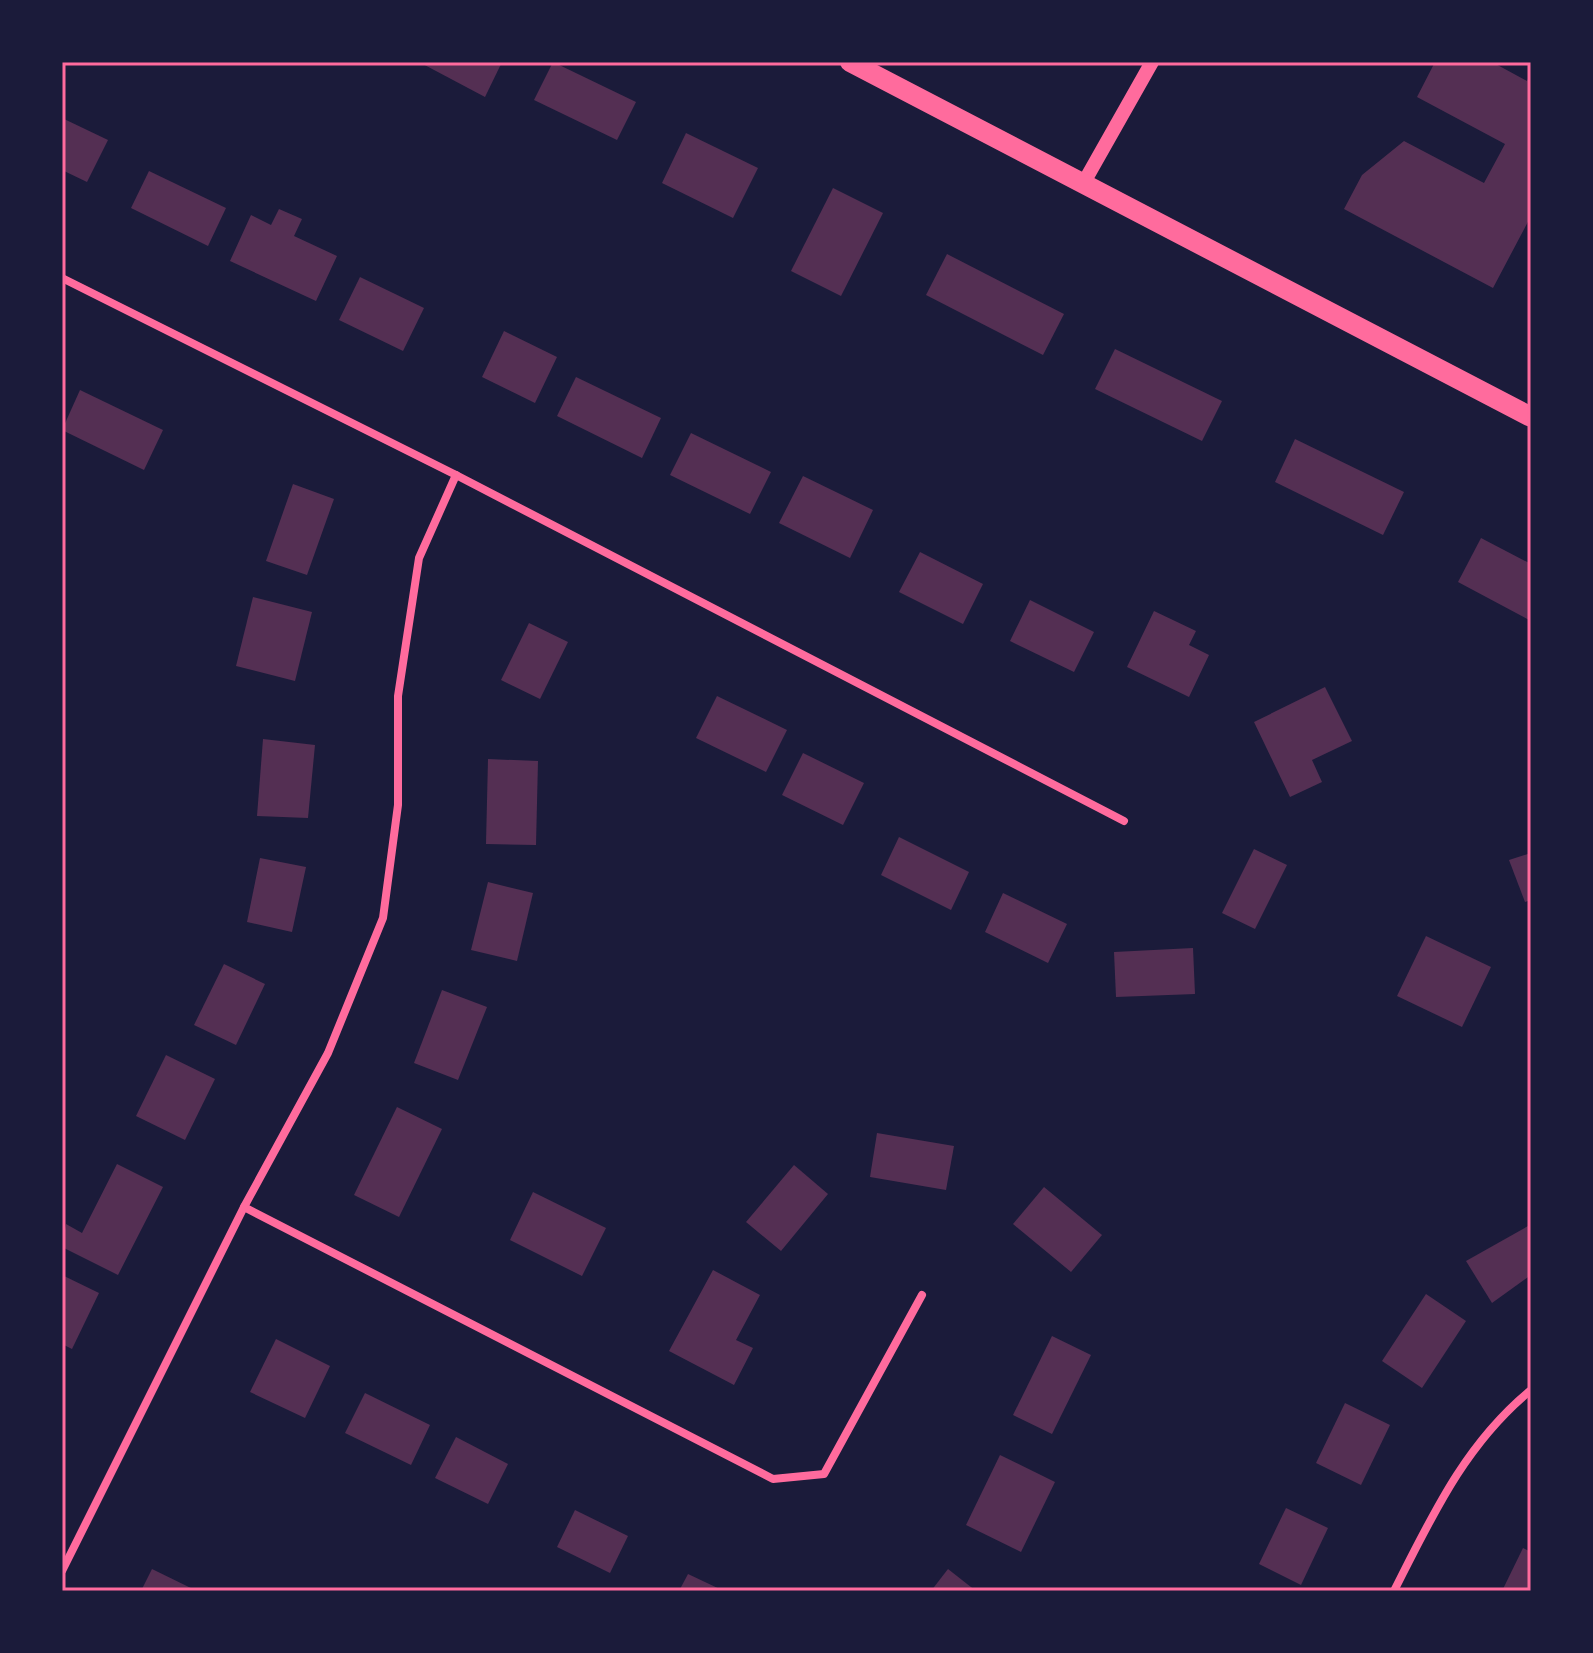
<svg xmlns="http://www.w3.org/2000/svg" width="1593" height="1653" font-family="'Exo 2',sans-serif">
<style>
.building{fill:#542f53}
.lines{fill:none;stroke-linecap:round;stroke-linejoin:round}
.minor{stroke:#ff6b9d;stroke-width:8}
.tertiary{stroke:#ff6b9d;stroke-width:14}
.primary{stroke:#ff6b9d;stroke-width:20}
.neatline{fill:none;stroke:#ff6b9d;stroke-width:3}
</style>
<rect width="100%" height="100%" fill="#1b1b3a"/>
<g class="building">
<polygon points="419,62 502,62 485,97"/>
<polygon points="553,62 636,102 617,140 534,100"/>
<polygon points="1435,62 1492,62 1527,81 1531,73 1531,216 1493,288 1344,209 1362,175 1404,141 1484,183 1505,144 1417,97"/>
<polygon points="62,118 108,140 87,182 62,170"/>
<polygon points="686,133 758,168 733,218 662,183"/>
<polygon points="149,171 226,208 208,246 131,208"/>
<polygon points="833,188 883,213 841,296 791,271"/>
<polygon points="279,209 302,219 294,236 337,256 316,301 230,261 251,215 271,225"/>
<polygon points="947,254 1064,314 1043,355 926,295"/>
<polygon points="360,277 424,308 403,351 339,320"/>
<polygon points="504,331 557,357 535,403 482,377"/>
<polygon points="1115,349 1222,401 1202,441 1095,389"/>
<polygon points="576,377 661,418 642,458 557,416"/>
<polygon points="80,390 163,430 144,470 62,430"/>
<polygon points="691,433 771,472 750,514 670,475"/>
<polygon points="1295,439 1404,492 1383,535 1275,482"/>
<polygon points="803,476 873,510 850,558 779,523"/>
<polygon points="293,484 334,499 307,575 266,561"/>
<polygon points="1481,538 1531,564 1531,621 1458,582"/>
<polygon points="920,552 983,584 963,624 899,592"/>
<polygon points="253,597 312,612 295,681 236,666"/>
<polygon points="1030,600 1094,632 1074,672 1010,641"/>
<polygon points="1154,611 1196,631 1189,645 1209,655 1189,697 1127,667"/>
<polygon points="529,623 568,642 540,699 501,680"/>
<polygon points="1325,687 1352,741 1312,760 1322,782 1290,797 1254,722"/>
<polygon points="717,696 787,730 766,772 696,738"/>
<polygon points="263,739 315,745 308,818 257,816"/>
<polygon points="803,753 864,783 843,825 782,795"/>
<polygon points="488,759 538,761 536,845 486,844"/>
<polygon points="899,837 969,872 951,910 881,875"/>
<polygon points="1254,849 1287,865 1255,929 1222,913"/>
<polygon points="1531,853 1531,900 1525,902 1509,860"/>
<polygon points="260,858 306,867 292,932 247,922"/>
<polygon points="488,882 533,893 517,961 471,950"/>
<polygon points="1003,893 1067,924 1048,963 985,932"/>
<polygon points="1426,936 1491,967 1462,1027 1397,996"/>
<polygon points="1193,948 1195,994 1116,997 1114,952"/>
<polygon points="224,964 265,984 236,1045 194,1025"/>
<polygon points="442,990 487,1007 458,1080 414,1063"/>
<polygon points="166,1055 215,1079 185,1140 136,1116"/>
<polygon points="397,1107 442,1129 399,1217 354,1195"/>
<polygon points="877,1133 954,1146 946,1190 870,1177"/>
<polygon points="117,1164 163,1187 118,1275 62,1247 66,1224 82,1233"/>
<polygon points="794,1165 828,1194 781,1251 746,1222"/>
<polygon points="1044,1187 1102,1235 1071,1272 1013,1224"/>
<polygon points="533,1192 606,1228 582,1276 510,1240"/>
<polygon points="1528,1226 1531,1275 1492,1303 1466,1261"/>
<polygon points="713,1270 760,1295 736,1340 753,1348 734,1385 669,1351"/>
<polygon points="62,1275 99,1293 72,1349 62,1344"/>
<polygon points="1426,1294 1466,1321 1422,1388 1382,1361"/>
<polygon points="1052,1336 1091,1355 1052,1434 1013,1415"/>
<polygon points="276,1339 330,1366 305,1418 250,1392"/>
<polygon points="365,1393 430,1425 411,1465 345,1433"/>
<polygon points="1345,1403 1390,1425 1361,1485 1316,1463"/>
<polygon points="456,1437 508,1464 488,1504 435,1478"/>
<polygon points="1000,1455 1055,1482 1021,1552 966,1525"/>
<polygon points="1286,1508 1328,1528 1301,1585 1259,1564"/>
<polygon points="575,1510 628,1536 610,1573 557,1547"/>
<polygon points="1523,1548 1531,1552 1531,1591 1502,1591"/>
<polygon points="152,1569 197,1591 141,1591"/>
<polygon points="948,1569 976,1591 931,1591"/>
<polygon points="688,1574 724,1591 679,1591"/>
</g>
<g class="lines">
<g class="minor">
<polyline points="62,278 456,475 1124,821"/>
<polyline points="244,1207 773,1479 824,1474 922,1295"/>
<polyline points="62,1571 244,1207 328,1053 383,918 398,805 398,696 419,558 456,475"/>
<path d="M1394,1591C1432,1516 1465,1444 1531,1390"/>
</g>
<polyline class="tertiary" points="1083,184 1152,62"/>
<polyline class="primary" points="850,62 1531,417"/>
</g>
<rect width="1593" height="1653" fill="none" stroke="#1b1b3a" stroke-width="128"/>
<rect x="64" y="64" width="1465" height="1525" class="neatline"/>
</svg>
